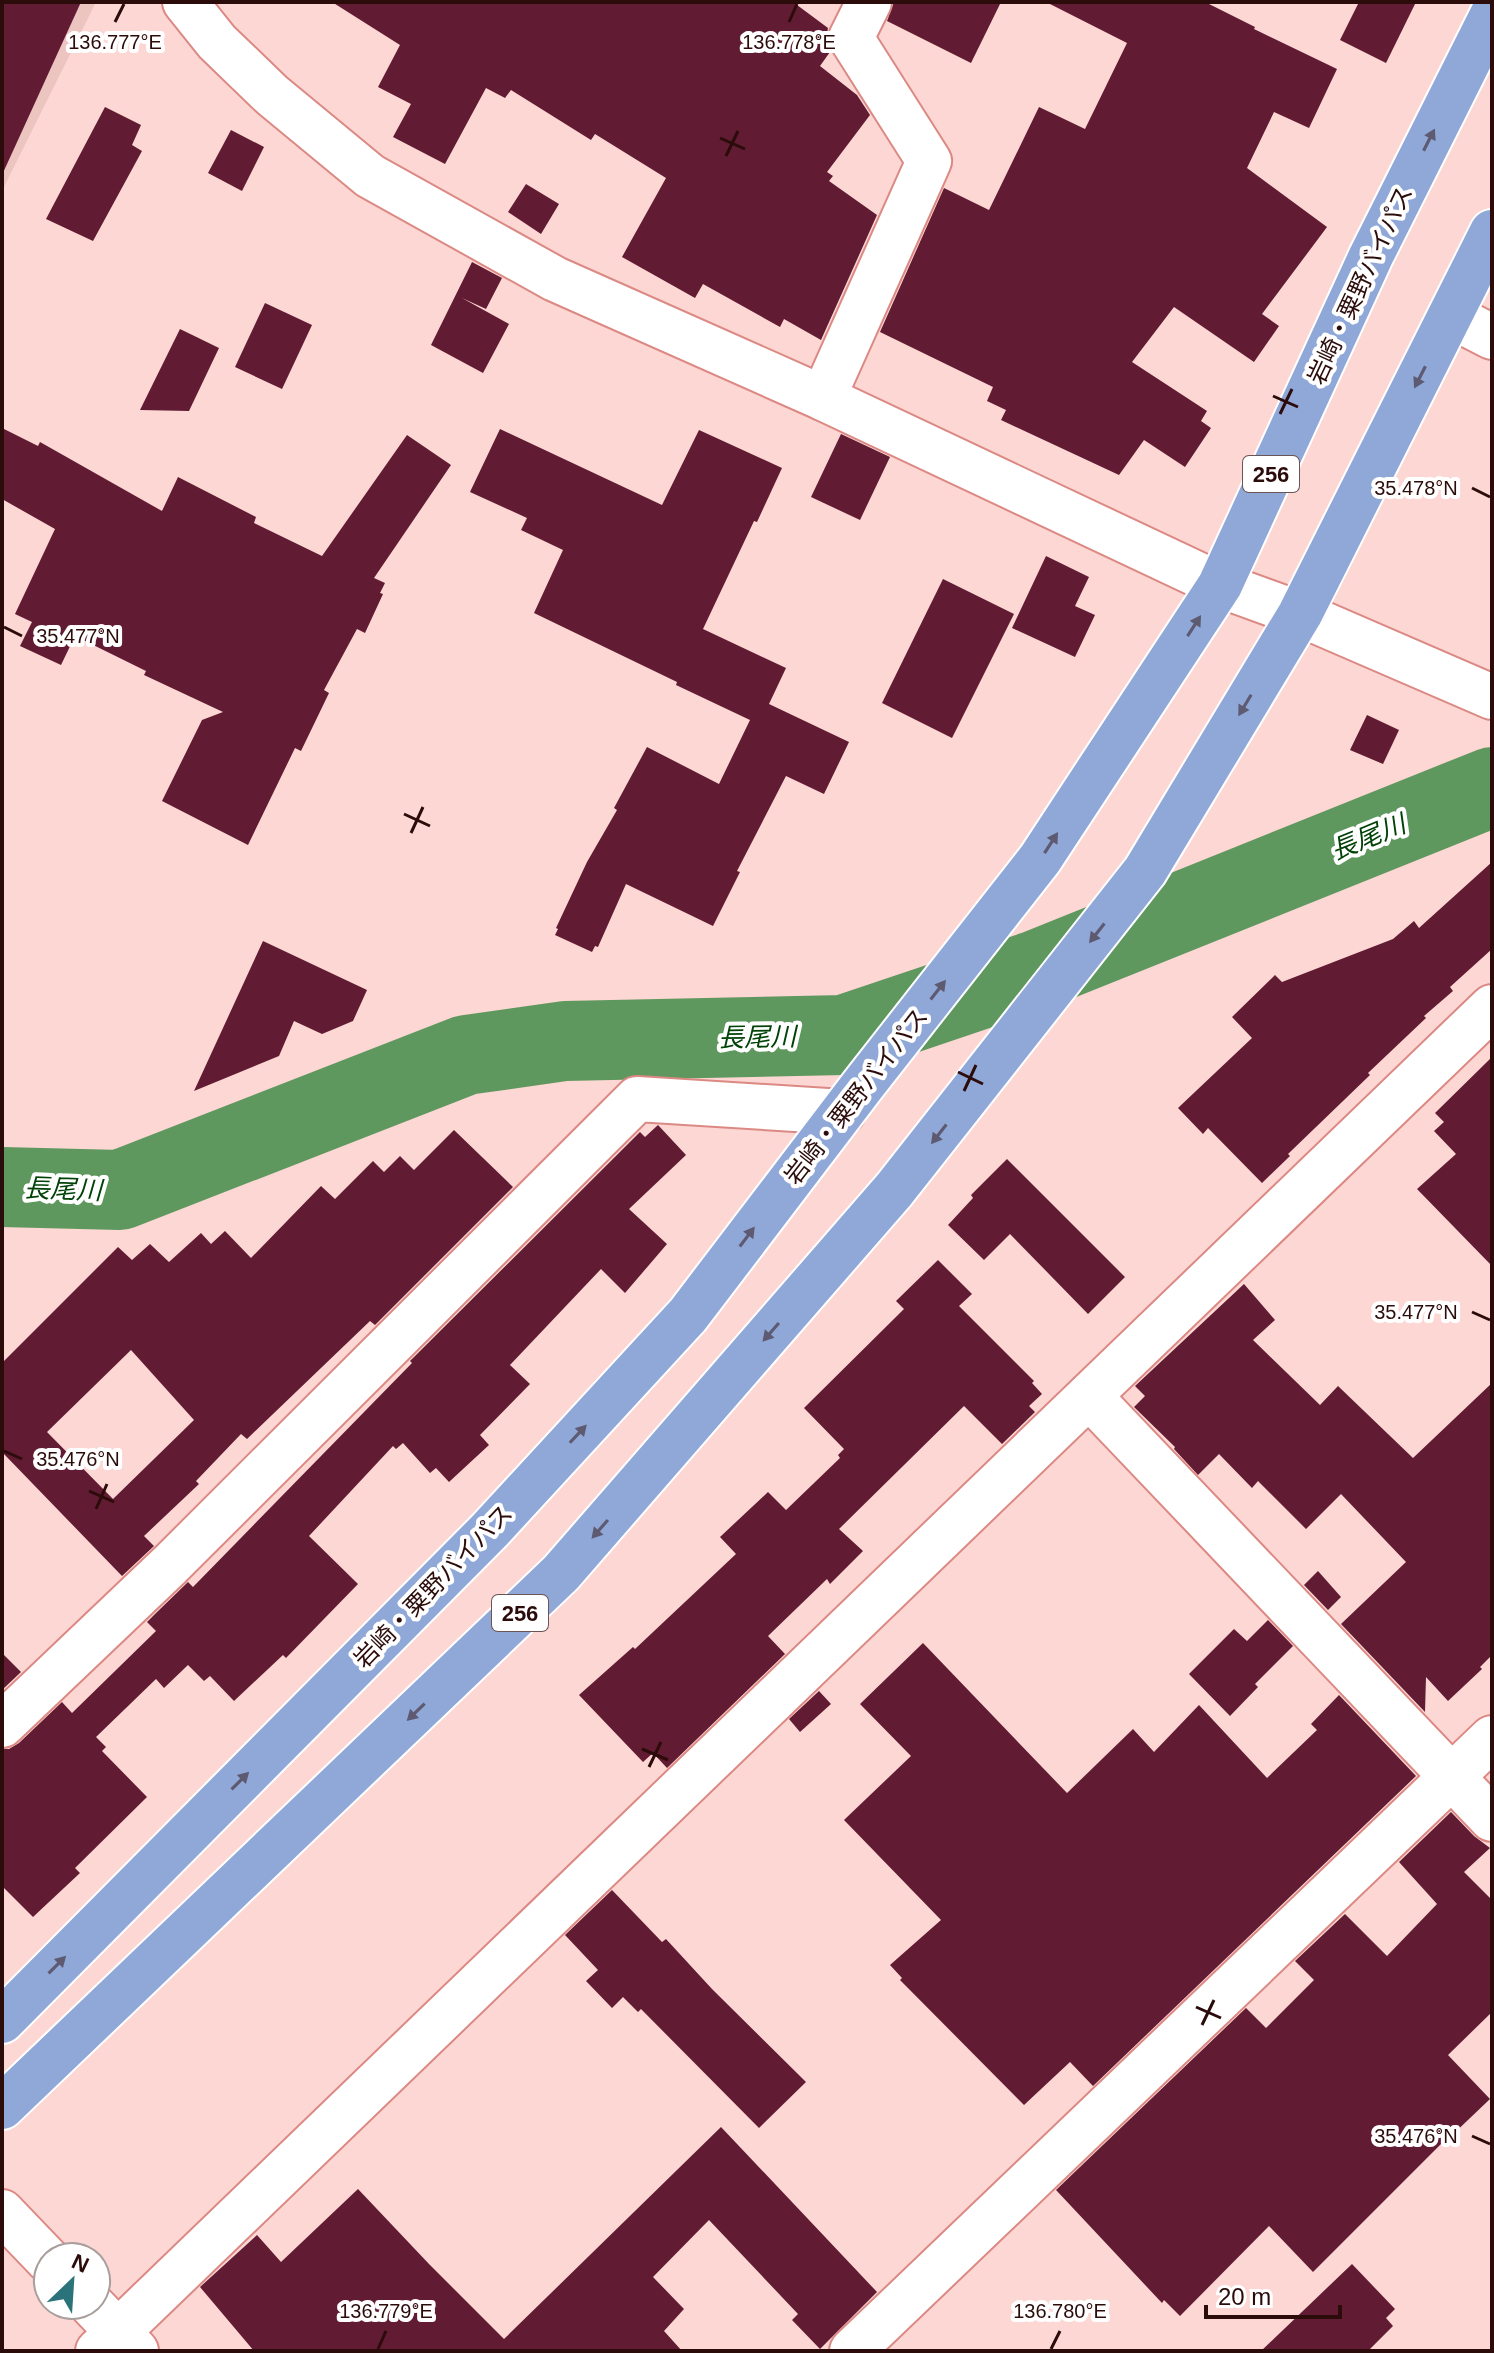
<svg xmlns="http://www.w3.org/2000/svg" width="1494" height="2353" font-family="Helvetica,'Noto Sans JP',sans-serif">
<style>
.built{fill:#ecc5c1}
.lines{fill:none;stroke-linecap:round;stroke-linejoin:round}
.river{stroke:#5f985e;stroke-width:80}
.building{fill:#611b33;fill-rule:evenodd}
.minor-casing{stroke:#dc8984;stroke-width:48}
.trunk-casing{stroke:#fff;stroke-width:48}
.minor{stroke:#fff;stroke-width:44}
.trunk{stroke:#90a8d8;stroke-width:44}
.oneway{fill:#5e5a72}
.ticks{fill:none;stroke:#2b0c0b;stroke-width:3}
.labels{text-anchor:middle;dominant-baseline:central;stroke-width:8;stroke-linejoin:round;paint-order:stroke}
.shield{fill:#fff;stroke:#6b5554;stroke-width:2}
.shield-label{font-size:22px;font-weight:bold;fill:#2b0c0b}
.street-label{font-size:24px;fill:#2b0c0b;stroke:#fff}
.water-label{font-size:26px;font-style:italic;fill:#014206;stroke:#fff}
.ticks-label{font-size:20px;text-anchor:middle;fill:#2b0c0b;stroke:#fff;stroke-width:8;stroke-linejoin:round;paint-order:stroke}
</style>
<rect width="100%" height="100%" fill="#fcd7d4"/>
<polygon class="built" points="2,2 96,2 2,191"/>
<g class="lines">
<polyline class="river" points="2,1187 120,1190 466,1055 565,1041 844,1035 1034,971 1492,787"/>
</g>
<g class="building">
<polygon points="2,2 81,2 2,175"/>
<polygon points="332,2 793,2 828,28 826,40 830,52 820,66 857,95 870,115 827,172 833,176 829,181 877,215 821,340 784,319 780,327 703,284 695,298 622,257 666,178 595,134 591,140 511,90 505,98 486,88 445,164 393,137 411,104 378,87 400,45"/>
<polygon points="894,2 1001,2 971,63 887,21"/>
<polygon points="1046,2 1205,2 1255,27 1254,29 1337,69 1309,128 1274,112 1247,168 1327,227 1262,314 1279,326 1254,362 1174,307 1132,362 1207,411 1201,421 1211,428 1185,467 1144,440 1119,475 1001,420 1006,410 987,401 993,387 880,332 944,188 989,210 1039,107 1085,129 1127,43"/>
<polygon points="1359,2 1416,2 1386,63 1340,40"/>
<polygon points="105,107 141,125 132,145 142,151 93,241 46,219"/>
<polygon points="231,130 264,147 242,191 208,173"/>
<polygon points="526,184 559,204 541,234 508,212"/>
<polygon points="472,262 502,278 486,309 462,298 509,324 483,373 431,345"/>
<polygon points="265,303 312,325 282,389 235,367"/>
<polygon points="180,329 219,348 189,411 140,410"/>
<polygon points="2,428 38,446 40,442 162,511 178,477 256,517 254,523 322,556 407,435 451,465 374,578 385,583 380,593 383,594 365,633 357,629 324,690 329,693 301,751 295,748 248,845 162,801 202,720 223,712 144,675 146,671 75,636 61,665 20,646 32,622 15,614 55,529 2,499"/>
<polygon points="500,429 662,505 699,430 782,468 757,522 754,521 703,629 786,668 769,704 849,742 824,794 786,776 737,871 740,872 713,926 626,884 598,947 595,946 592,952 555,935 558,929 556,928 587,862 617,810 614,808 647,747 719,784 750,720 676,685 677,682 534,613 563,550 521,530 527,518 470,492"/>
<polygon points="841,434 890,457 860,520 811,497"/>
<polygon points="1046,556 1089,577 1075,606 1095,615 1075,657 1012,628"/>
<polygon points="943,579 1014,614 952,738 882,703"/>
<polygon points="1367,715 1399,730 1383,764 1350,750"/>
<polygon points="1492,862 1492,949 1450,987 1453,991 1424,1016 1426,1018 1368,1073 1370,1075 1288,1154 1290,1156 1262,1183 1208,1128 1203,1134 1178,1108 1252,1038 1232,1017 1275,975 1282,982 1393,939 1414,921 1419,928"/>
<polygon points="263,941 367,990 353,1021 322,1034 294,1021 279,1056 194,1091"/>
<polygon points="1492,1057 1492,1266 1417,1189 1456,1154 1434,1131 1444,1122 1435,1113"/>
<polygon points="658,1125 686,1155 629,1209 667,1244 625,1293 601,1269 510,1365 530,1384 480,1435 489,1445 449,1482 436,1468 430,1473 403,1443 396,1449 393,1446 309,1536 358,1584 286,1658 283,1655 234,1701 210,1676 204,1681 188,1665 164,1688 156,1679 96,1737 106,1747 102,1751 147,1797 75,1868 80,1873 33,1917 2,1886 2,1749 9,1749 19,1743 62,1702 72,1713 156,1631 147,1622 154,1615 188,1582 193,1587 412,1363 410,1361 640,1132 645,1137"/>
<path d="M454,1130L513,1187L375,1325L370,1321L247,1439L241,1434L196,1481L199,1484L144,1536L154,1546L122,1576L2,1452V1363L118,1247L132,1260L150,1244L169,1262L201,1233L211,1244L225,1231L251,1258L321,1186L335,1199L373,1161L384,1172L400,1156L414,1170ZM131,1350L194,1420L113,1499L47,1432Z"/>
<polygon points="1007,1159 1125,1277 1088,1314 1010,1234 984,1260 948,1225 973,1198 971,1195"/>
<polygon points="938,1260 972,1294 959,1306 1034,1381 1032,1383 1042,1394 1029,1406 1035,1412 1002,1444 964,1406 839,1529 863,1551 830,1584 827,1579 768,1636 785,1654 667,1768 653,1753 643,1762 579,1695 633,1647 635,1649 736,1554 720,1537 768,1492 786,1510 840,1458 838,1455 844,1449 804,1408 904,1309 896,1301"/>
<polygon points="1244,1284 1275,1320 1253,1340 1320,1405 1338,1386 1413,1458 1492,1383 1492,1655 1480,1667 1482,1669 1448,1701 1426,1677 1425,1712 1341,1624 1406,1562 1341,1494 1306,1529 1258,1481 1252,1488 1219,1454 1198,1475 1174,1449 1175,1447 1134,1407 1145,1396 1135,1386"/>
<polygon points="1318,1571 1341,1597 1328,1610 1304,1585"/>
<polygon points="1268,1620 1293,1646 1255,1684 1258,1687 1230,1716 1189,1674 1234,1629 1247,1641"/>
<polygon points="923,1643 1067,1793 1133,1729 1154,1752 1199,1705 1267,1778 1317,1730 1311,1724 1339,1695 1416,1776 1093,2086 1070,2062 1024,2105 900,1980 902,1978 890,1965 941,1920 844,1820 911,1756 860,1704"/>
<polygon points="2,1653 21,1672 2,1690"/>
<polygon points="819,1691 831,1704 800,1732 789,1719"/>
<polygon points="1451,1812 1474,1836 1490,1848 1464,1872 1492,1900 1492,2012 1448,2055 1490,2099 1447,2140 1446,2139 1313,2272 1269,2226 1180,2316 1164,2300 1162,2303 1056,2190 1246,2008 1266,2028 1314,1980 1295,1961 1345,1914 1387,1956 1437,1904 1399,1862"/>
<polygon points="612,1890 662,1942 666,1939 712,1989 806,2082 759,2128 641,2009 638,2012 623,1997 612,2008 586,1981 598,1970 565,1935"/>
<polygon points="721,2127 877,2292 820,2349 792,2320 798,2314 709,2220 653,2277 684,2309 664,2331 682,2351 254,2351 200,2287 257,2235 281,2262 358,2189 429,2264 504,2339"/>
<polygon points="1352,2264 1395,2309 1386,2318 1393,2326 1368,2351 1261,2351"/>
</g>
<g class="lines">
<g class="minor-casing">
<g id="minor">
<polyline points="185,2 217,42 272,95 370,176 555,279 823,398 1220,585 1300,614 1492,697"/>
<polyline points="1451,316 1492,337"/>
<polyline points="823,398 929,161 851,38 869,2"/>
<polyline points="1089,1396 1492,1819"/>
<polyline points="2,1725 170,1565 637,1099 843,1112"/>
<polyline points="2,2212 48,2260"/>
<polyline points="92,2305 136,2351"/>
<polyline points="98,2351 1492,1007"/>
<polyline points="852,2351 1492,1738"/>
</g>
</g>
<g class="trunk-casing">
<g id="trunk">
<polyline points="2,2021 490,1530 688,1315 863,1085 1040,859 1220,585 1371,256 1492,15"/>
<polyline points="2,2107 561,1573 894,1190 1145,871 1300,614 1492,232"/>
</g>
</g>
<use href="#minor" class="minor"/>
<use href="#trunk" class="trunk"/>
</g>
<defs><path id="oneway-solid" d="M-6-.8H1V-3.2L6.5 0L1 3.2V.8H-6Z" transform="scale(2)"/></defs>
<g class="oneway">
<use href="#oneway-solid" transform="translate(1429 140) rotate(-63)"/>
<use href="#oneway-solid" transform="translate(1420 377) rotate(117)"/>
<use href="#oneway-solid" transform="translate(1194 626) rotate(-57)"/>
<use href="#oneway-solid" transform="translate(1245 705) rotate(121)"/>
<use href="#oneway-solid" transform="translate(1051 843) rotate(-57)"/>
<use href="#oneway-solid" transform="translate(1097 933) rotate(128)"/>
<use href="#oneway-solid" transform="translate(938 990) rotate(-52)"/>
<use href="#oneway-solid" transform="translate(939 1134) rotate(128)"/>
<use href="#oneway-solid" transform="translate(747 1237) rotate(-53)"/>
<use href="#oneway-solid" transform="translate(771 1332) rotate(131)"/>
<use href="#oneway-solid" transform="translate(578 1434) rotate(-47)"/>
<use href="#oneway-solid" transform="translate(600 1529) rotate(131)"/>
<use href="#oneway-solid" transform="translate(416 1712) rotate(136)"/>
<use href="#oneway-solid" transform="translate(240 1781) rotate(-45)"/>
<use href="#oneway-solid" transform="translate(57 1965) rotate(-45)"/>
</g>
<path class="ticks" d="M115,22L124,4M789,22L797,4M720,138L745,149M726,156L738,131M1273,396L1298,407M1280,414L1292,389M1472,488L1490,497M4,627L22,636M404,814L430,826M411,833L423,807M958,1072L983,1084M964,1091L976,1065M1472,1312L1490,1320M4,1451L22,1459M89,1491L114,1502M96,1509L107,1484M642,1749L668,1760M649,1767L661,1742M1196,2007L1221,2018M1202,2025L1214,2000M1472,2136L1490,2144M378,2349L386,2331M1051,2349L1060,2331"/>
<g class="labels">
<g class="shield">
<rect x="1243" y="456" width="56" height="36" rx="6"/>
<rect x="492" y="1595" width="56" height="36" rx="6"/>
</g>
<g class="shield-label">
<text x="1271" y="474">256</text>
<text x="520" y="1613">256</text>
</g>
<g class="street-label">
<text transform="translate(1360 285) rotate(-65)">岩崎・粟野バイパス</text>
<text transform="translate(856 1096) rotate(-52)">岩崎・粟野バイパス</text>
<text transform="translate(433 1586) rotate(-46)">岩崎・粟野バイパス</text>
</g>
<g class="water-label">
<text transform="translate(1368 837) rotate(-22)">長尾川</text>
<text transform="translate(757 1037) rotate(-1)">長尾川</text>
<text transform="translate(63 1189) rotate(2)">長尾川</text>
</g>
</g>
<g class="ticks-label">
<text x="115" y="49">136.777°E</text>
<text x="789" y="49">136.778°E</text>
<text x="1416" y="495">35.478°N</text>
<text x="78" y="643">35.477°N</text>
<text x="1416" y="1319">35.477°N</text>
<text x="78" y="1466">35.476°N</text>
<text x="1416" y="2143">35.476°N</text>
<text x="386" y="2318">136.779°E</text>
<text x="1060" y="2318">136.780°E</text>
</g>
<rect width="1494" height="2353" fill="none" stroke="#2b0c0b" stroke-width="8"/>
<g transform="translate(72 2281) rotate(25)"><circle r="38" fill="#ffffff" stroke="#aa9e9d" stroke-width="2"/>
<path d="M0-6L14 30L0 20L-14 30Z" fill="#2a737a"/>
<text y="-12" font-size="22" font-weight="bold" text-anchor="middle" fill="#2b0c0b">N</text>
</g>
<path d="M1206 2305v12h134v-12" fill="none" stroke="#2b0c0b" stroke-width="4"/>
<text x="1218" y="2305" font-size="24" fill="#2b0c0b" stroke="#ffffff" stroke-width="6" paint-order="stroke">20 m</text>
</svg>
